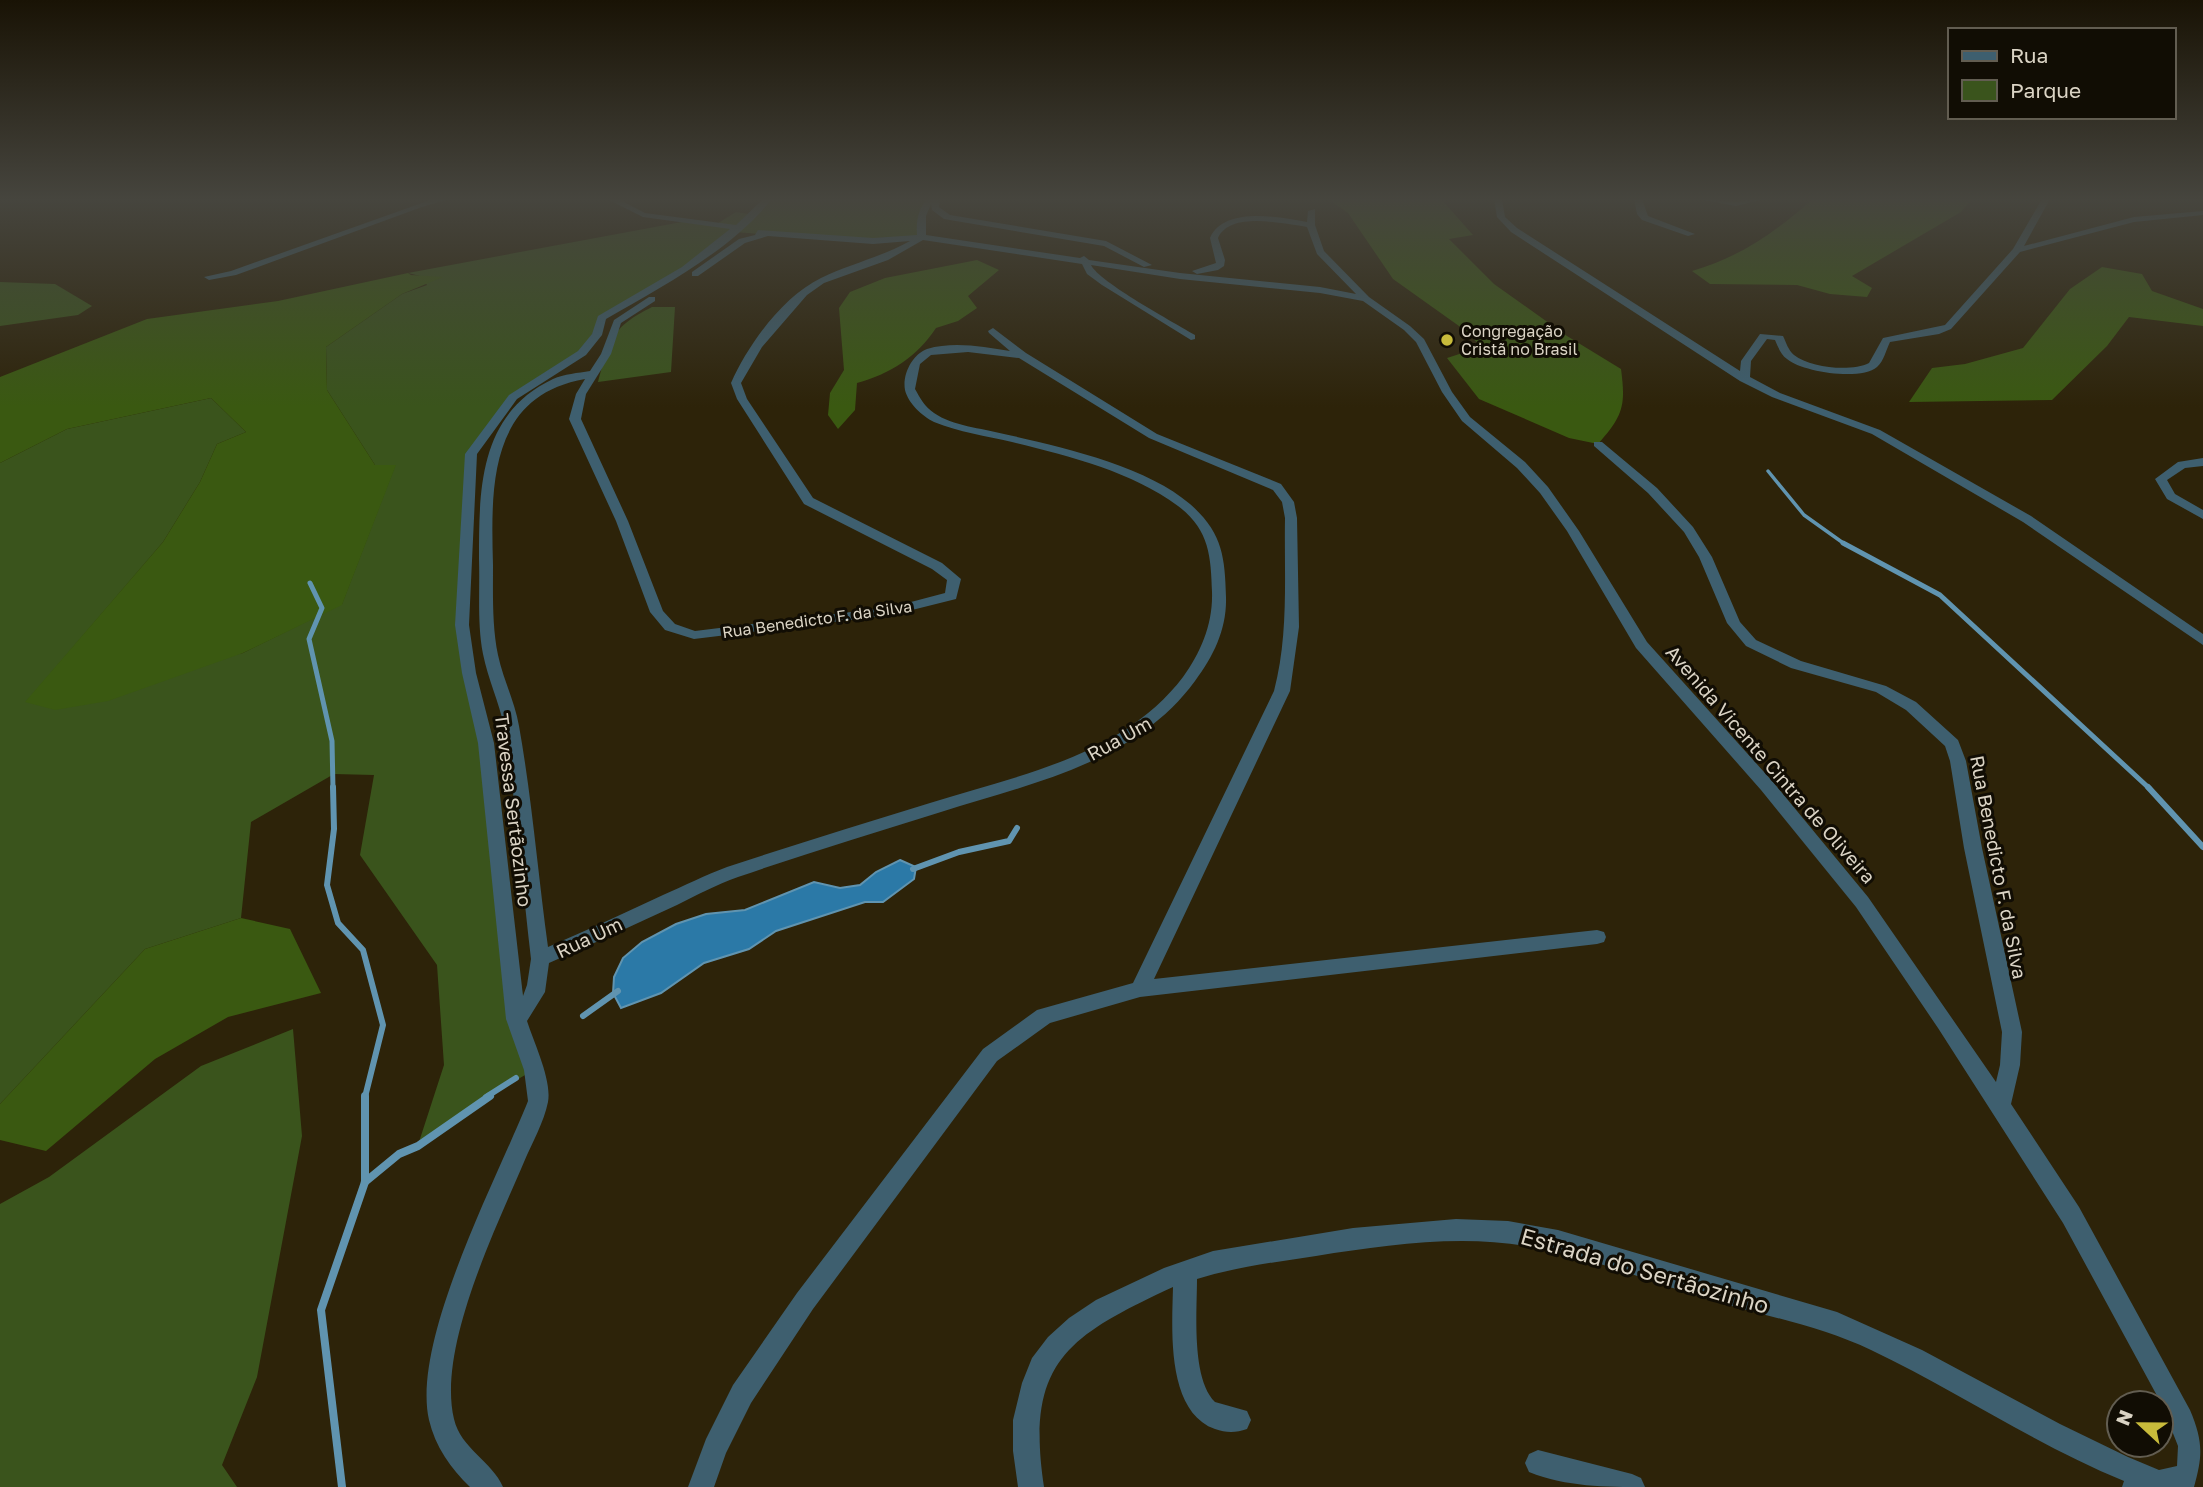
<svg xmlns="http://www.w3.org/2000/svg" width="2203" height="1487" font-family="'Golos Text',sans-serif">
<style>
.green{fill:#3a541c}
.forest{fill:#3a5911}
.water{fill:#2b79a7;stroke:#6094b0;stroke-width:2}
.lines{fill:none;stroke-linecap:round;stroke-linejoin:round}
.stream-far3{stroke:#6094b0;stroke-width:3.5}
.stream-far2{stroke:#6094b0;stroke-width:5}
.stream-far1{stroke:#6094b0;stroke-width:6}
.stream{stroke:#6094b0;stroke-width:8}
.street{fill:#3e5f6f;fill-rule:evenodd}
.poi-dot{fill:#c8bb3b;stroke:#110d04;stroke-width:2.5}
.labels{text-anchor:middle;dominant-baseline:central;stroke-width:6;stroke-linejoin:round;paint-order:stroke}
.far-poi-label{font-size:16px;fill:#dbd4c5;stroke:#110d04;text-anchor:start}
.far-street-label{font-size:16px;fill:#dbd4c5;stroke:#110d04}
.street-label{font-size:19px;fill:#dbd4c5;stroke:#110d04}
.near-street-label{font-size:23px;fill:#dbd4c5;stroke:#110d04}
</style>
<rect width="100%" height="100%" fill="#2d2309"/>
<g class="green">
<polygon points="768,199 930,199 926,203 922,237 829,239 734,232 685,269 601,318 582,353 513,397 471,453 462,625 491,786 534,1070 481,1100 418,1145 444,1065 437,965 360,855 374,775 334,774 251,822 241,918 145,949 0,1104 0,463 67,429 211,398 246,432 217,444 200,482 163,542 26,702 243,653 342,604 395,466 375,465 327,390 326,347 402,294 427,285 420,276 408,273 687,221 715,225 736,212 754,215"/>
<polygon points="0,282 55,284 92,306 78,315 0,326"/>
<path d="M652,307H675L671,372L598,382C610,340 610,328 652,307Z"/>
<polygon points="293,1029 302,1136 257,1377 222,1465 237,1487 0,1487 0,1204 49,1177 201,1066"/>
</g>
<g class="forest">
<path d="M1328,199H1441L1473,235L1449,239L1494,284L1567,336L1621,369C1626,406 1623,416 1598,444L1569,438L1479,399L1447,358L1481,347L1466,331L1393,279L1348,213Z"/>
<path d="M1813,199H1972L1961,212L1852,276L1872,288L1867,297L1830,294L1797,285L1710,284L1692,271C1742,256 1774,233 1813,199Z"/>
<path d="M977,260L999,270L968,296L977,308L958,321L936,328C917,357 890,374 857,383L855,410L838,429L828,415L830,393L844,370L839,308L850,292L885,278Z"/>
<polygon points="2102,267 2142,274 2152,291 2203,309 2203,326 2129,317 2107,346 2052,400 1909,402 1932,368 1965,364 2023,348 2070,289"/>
<polygon points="408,273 411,275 443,277 402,294 326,347 327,390 375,465 396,465 342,605 243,653 108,701 55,710 25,702 163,542 200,482 217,444 246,432 211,398 67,429 0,463 0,377 147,319 278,301"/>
<polygon points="241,918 290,929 321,993 228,1017 155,1059 46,1151 0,1140 0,1104 145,949"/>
</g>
<polygon class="water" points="900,860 916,867 914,879 883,902 865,902 776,931 749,949 704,963 661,993 621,1008 613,993 614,977 623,958 642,942 676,924 706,914 745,910 814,882 840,888 860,885 876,872"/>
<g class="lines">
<polyline class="stream-far3" points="1768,471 1804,515 1846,545"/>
<g class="stream-far2">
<polyline points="1843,543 1940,595 2150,789"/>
<polyline points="310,583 322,608 309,639 332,741 333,789"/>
</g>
<g class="stream-far1">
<polyline points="333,787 334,829 327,885 338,923 363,950 383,1025 365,1097"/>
<polyline points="2148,787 2203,847"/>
<polyline points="913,869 959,852 1009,841 1017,828"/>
<polyline points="583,1016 618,991"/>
<polyline points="486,1097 516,1078"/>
</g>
<g class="stream">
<polyline points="365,1182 399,1154 418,1146 490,1096"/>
<polyline points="342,1487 321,1310 365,1182 365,1096"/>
</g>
<g class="street">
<polygon points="433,199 449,199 422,207 236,275 209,280 204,277 231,271"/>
<path d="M607,199H618L645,213L736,225L763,199H772C730,251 663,286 606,319L602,335L586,355L517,399L477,454L469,625L476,673L494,743L523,996L527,985L531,959C522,882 516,803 504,726C499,702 488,679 483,654C477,623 480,590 479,559C479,488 479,414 553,379C564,374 578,373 590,371L601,354L614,320L649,297H655V301L621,323L611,354L586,394L581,419L628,521L663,611L675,624L695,631L892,607L945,593L947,580L932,569L804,504L737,399L731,383C748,345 782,297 821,278C850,264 881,257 910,241L873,244L768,236L745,243L698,276H692V272L739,239L755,235L758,230L873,238L917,235C916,221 918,210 927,199H940L939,207L950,215L1106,241L1152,265L1144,267L1104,246L944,219L932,210L931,204L926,216V235L1080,258L1084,256L1089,260L1180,273L1320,287L1356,294L1317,254L1307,227L1302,226C1279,223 1230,212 1218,238L1225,260L1224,266L1218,270L1197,274L1192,271L1216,263L1210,238C1224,206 1279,217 1307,222L1308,211L1315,209V225L1324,251L1369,297L1410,326L1424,339L1452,392L1470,417L1525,462L1548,487L1579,531L1647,642L1773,782L1868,897L1996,1082L2000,1065L2002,1032L1964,848L1950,761L1945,746L1906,710L1876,692L1791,668L1746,646L1727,623L1699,557L1684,532L1648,493L1594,446V442H1602L1657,488L1693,527L1712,557L1740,622L1756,640L1801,661L1886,686L1916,702L1958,740L1966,761L1982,848L2022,1032L2020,1065L2011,1104L2079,1207L2190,1410C2203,1441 2203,1455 2194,1487H2122L2124,1481C2036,1445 1957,1391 1871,1350C1818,1325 1760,1315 1704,1298C1647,1281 1591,1257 1532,1247C1460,1234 1387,1245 1316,1256C1276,1262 1236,1267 1197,1279C1197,1311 1191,1379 1215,1402L1247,1411L1251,1420L1247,1429C1236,1433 1226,1433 1215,1429C1166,1411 1172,1330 1173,1287C1068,1336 1025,1362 1044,1487H1018L1013,1451V1420L1022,1383L1032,1358L1048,1337L1069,1318L1096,1300L1164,1268L1213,1251L1353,1228L1456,1219L1508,1221L1558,1230L1837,1312L1922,1350L2060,1424L2128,1457L2159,1470L2177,1466L2178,1446L2161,1403L2063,1223L1938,1028L1856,907L1761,790L1636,648L1567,531L1540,493L1517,468L1462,421L1442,392L1416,342L1404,330L1363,301L1320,293L1180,279L1091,265C1099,282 1175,323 1195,335V339L1191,340L1102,285L1087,274L1082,264L923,240L888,260L824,283L807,295L762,347L741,383L747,399L813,498L942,563L961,579L956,599L892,615L694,639L665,630L650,612L616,521L569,419L576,394L585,379C488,396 491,488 493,565C493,595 492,626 498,655C503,679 515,702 519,726C532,799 538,874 548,947C587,930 625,913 663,895C684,886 705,875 727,867C794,845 862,824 930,803C1019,775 1123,756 1183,677C1201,652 1213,624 1212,592C1211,556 1209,529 1178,506C1131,471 1068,456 1012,442C986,436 959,432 934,422C922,416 908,403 905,390C902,374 913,354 927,349C954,341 984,347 1010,351L989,333L988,331L993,328L1026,353L1157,434L1281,484L1294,502L1297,518L1299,627L1290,691L1154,979L1597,930L1604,932L1606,937L1604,942L1597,944L1140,997L1050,1023L997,1061L813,1309L751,1403L726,1453L714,1487H688L706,1439L733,1385L797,1293L983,1049L1037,1010L1133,983L1274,691C1289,634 1284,576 1285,518L1282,502L1273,490L1149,438L1019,358L968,352L931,355L920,364L915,389C920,398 925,407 934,413C953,426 981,428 1004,434C1059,446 1147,466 1190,504C1222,532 1225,556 1226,597C1227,628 1214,656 1195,681C1135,763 1032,783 941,812C873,833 805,854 738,877C716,885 697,895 677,905C634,925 592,944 549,963L545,992L527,1021C534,1043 552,1080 548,1102C544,1122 532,1143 524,1162C496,1228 437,1348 454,1419C461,1449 492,1461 503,1487H470C451,1469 435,1446 429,1420C411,1340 497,1179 528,1101L524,1070L506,1019L478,743L462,673L455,625L465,454L509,395L578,351L592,334L598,316L682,267L730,229L643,217Z"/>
<path d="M1494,199H1502L1505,217L1517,228L1740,371L1741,361L1760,334L1783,336C1786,342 1788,350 1794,355C1811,368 1851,372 1869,363L1883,338L1945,325L2013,249L2042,199H2050L2024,246L2134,217L2203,211V215L2134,222L2020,252L1951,329L1939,334L1890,342C1886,350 1884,361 1877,367C1861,381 1802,372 1787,359C1781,355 1778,347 1775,340L1767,339L1751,361L1750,377L1780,393L1880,430L2031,516L2203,634V645L2023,522L1872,434L1772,397L1740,381L1511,232L1497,217Z"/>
<polygon points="1634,199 1642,199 1648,216 1695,234 1688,236 1642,220 1637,214"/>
<polygon points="1698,199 1736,202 1764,199 1736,206"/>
<polygon points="2203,458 2203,466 2185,468 2167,480 2175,494 2203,510 2203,519 2167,499 2155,479 2178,462"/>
<path d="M1538,1450L1632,1474L1641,1478L1645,1487C1605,1487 1567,1487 1529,1472L1525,1463L1529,1454Z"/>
</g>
</g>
<linearGradient id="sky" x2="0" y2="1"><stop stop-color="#191305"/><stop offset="0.49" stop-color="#46453e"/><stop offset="1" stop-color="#46453e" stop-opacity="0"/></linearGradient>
<rect width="2203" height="407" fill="url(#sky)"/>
<circle class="poi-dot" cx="1447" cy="340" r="7"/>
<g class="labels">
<g class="far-poi-label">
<text x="1461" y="331">Congregação<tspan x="1461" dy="18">Cristã no Brasil</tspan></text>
</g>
<g class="far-street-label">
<text transform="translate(817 619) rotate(-8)">Rua Benedicto F. da Silva</text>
</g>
<g class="street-label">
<text transform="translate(1119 738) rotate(-29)">Rua Um</text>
<text transform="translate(1771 764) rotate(49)">Avenida Vicente Cintra de Oliveira</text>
<text transform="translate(514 810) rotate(83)">Travessa Sertãozinho</text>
<text transform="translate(1999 867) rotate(79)">Rua Benedicto F. da Silva</text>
<text transform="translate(589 937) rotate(-25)">Rua Um</text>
</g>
<g class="near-street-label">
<text transform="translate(1645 1270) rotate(16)">Estrada do Sertãozinho</text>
</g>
</g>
<rect x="1948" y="28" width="228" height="91" fill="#110d04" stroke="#625d51" stroke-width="2"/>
<rect x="1962" y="51" width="35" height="10" fill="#3e5f6f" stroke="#625d51" stroke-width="2"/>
<text x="2010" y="63" font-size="21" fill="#dbd4c5">Rua</text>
<rect x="1962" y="80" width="35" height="21" fill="#3a541c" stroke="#625d51" stroke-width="2"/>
<text x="2010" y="98" font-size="21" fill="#dbd4c5">Parque</text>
<g transform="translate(2140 1424) rotate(292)"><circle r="33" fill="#110d04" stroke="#625d51" stroke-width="2"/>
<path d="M0-5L12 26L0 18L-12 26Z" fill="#c8bb3b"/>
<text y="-10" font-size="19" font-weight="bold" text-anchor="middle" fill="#dbd4c5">N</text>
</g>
</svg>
